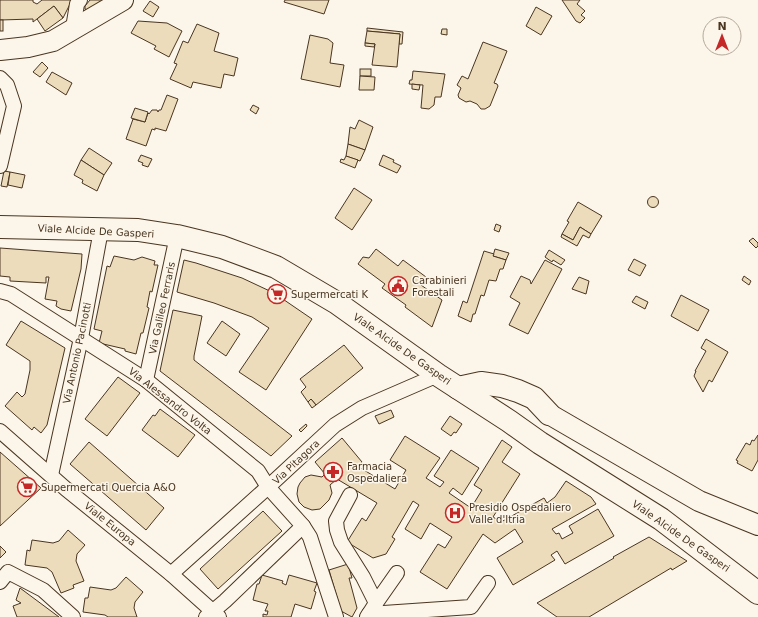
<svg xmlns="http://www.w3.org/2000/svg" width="758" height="617" font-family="'DejaVu Sans',sans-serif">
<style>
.building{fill:#ecdcbc;stroke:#4a3520}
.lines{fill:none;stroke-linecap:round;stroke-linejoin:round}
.street-casing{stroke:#4a3520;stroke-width:16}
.secondary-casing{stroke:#4a3520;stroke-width:22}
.primary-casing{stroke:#4a3520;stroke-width:24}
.street{stroke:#fbf6e9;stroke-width:14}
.secondary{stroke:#fbf6e9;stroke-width:20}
.primary{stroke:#fbf6e9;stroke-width:22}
.labels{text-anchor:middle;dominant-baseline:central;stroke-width:3;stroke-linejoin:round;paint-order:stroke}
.street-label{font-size:10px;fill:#4a3520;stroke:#fbf6e9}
.poi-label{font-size:10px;fill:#4a3520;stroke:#fbf6e9;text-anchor:start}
</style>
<rect width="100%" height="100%" fill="#fbf6e9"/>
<g class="building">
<polygon points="0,0 33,0 33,2 37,4 42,0 72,0 63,18 54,6 33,22 33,19 0,20"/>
<polygon points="90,0 104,0 87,10 85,9 85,6"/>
<polygon points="285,0 329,0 324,14 284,2"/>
<polygon points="562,0 580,0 577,4 585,11 581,15 585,18 580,23 576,21"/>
<polygon points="150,1 159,7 153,17 143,11"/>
<polygon points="54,6 63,18 45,31 37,19"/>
<polygon points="536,7 552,16 541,35 526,26"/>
<rect x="0" y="20" width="3" height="11"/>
<polygon points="138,21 167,23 182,31 169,57 154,49 156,46 131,33"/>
<polygon points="197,24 219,33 214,51 238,58 234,76 224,74 221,88 193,82 191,88 170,79 177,64 174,63 183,41 188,43"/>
<polygon points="367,28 403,32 402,44 399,44 400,34 367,31"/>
<polygon points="442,29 447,29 447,35 441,34"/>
<polygon points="367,31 400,34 397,67 372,65 375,44 365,43"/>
<polygon points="310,35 328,39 333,43 330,63 344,65 340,87 301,79"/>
<polygon points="483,42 507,51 494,83 497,84 498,86 490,106 485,109 481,109 477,104 470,101 466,102 459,98 458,95 461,88 457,85 462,76 468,79"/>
<polygon points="365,43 375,44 374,47 365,46"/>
<polygon points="42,62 48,68 40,77 33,72"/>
<rect x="360" y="69" width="11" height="7"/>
<polygon points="413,71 445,74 441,97 435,97 434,105 429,109 421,108 423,85 409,84 410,80 412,80"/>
<polygon points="52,72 72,83 66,95 46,82"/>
<polygon points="360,76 375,77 374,90 359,90"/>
<polygon points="412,84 420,85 419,90 412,89"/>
<polygon points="167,95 178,99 166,131 155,128 155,130 152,129 146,146 126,139 133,119 145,122 148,113 149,114 152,110 157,110 158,112 159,110 161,110"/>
<polygon points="253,105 259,108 256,114 250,110"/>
<polygon points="135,108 148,112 145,122 131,118"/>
<polygon points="359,120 373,127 365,150 348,144 350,127 355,129"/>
<polygon points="348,144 365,150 360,161 346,156"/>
<polygon points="89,148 112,163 104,175 81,160"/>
<polygon points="141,155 152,159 148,167 142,165 143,163 138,161"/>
<polygon points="383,155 394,160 393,162 401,166 397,173 379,165"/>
<polygon points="346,156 358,160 355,168 340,162 341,159 344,160"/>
<polygon points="81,160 104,175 97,191 82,183 83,180 74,175"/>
<polygon points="4,171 10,172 7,187 1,186"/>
<polygon points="10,172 25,175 22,188 8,185"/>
<polygon points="354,188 372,200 352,230 335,218"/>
<circle cx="653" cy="202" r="5.5"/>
<polygon points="578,202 602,216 591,234 580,227 573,240 562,234 569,222 567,221"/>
<polygon points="496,224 501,226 499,232 494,230"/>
<polygon points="580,227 591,234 589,238 583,235 577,246 561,237 562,234 573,240"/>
<polygon points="753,238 758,243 758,246 756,248 749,241"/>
<polygon points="0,248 82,254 81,269 71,311 61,309 56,306 57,301 45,299 49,277 46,277 46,283 10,281 10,277 0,276"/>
<polygon points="376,249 398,266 403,260 426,277 421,285 442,300 432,327 405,307 406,305 382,288 385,284 358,264 363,257 369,258"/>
<polygon points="495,249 509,253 506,260 493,256"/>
<polygon points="549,250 565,260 561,265 553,260 552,262 545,257"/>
<polygon points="484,251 494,254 493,256 506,260 503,269 500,269 496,281 489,280 484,296 481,295 475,314 473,314 471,322 458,316 463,301 467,303"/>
<polygon points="114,256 134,260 142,257 155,261 154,265 158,265 152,292 150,291 147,307 149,308 143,333 141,333 136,354 125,351 125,349 99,343 102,331 94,329 107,266 110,267"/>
<polygon points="634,259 646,265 640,276 628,270"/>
<polygon points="184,260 196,263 242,278 274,293 312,319 266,390 239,372 269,328 252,317 214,303 177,292"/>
<polygon points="545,260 562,269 528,334 509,325 520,303 510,297 521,276 530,280 531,284"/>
<polygon points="744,276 751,281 749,285 742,280"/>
<polygon points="579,277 589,281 586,294 572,289"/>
<polygon points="681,295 709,310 698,331 671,316"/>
<polygon points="636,296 648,302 645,309 632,302"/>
<polygon points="173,310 202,316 194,356 194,360 292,436 271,456 160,371"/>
<polygon points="21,321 65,348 47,425 41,433 34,427 32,430 5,406 17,392 22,397 25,394 30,370 30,361 6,345"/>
<polygon points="222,321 240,334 226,356 207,343"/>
<polygon points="706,339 728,352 712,382 709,380 703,392 694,376 696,371 695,371 706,351 701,348"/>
<polygon points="344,345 363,368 316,405 311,399 308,402 301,392 306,387 300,379"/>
<polygon points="118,377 140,393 107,436 85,419"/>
<polygon points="311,399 316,405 312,408 308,402"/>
<polygon points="160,409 195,435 178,457 142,430 153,415 155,416"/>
<polygon points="391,410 394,417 379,424 375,416"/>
<polygon points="450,416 462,424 456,433 454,432 451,436 441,429"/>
<polygon points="306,424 307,426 301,432 299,430"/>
<polygon points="758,435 758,460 752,471 737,463 738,461 736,460 746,443 750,445 752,440 754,441"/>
<polygon points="405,436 440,458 426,478 440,487 444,482 434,476 451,450 479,468 462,495 453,488 449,493 471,508 482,490 474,485 502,440 512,447 502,462 520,474 493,517 501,522 544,498 547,503 555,497 566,481 591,497 596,504 552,529 556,534 559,533 562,539 573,533 569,526 598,509 614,536 565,564 557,551 551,555 555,560 513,585 497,558 523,542 515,529 495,543 483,534 447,589 420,572 438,544 445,548 452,537 430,523 421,539 405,529 419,505 413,501 392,537 395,539 386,554 373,558 347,542 362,518 366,521 377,503 337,479 330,485 332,493 329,500 320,509 312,510 304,507 299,502 297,494 298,487 300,483 305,477 311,475 322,477 325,474 315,462 342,438 362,462 359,467 395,489 406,470 390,460"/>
<polygon points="89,442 164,508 146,530 70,464"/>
<polygon points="0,452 41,488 0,526"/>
<polygon points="263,511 282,531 218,589 200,569"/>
<polygon points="68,530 85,545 77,554 76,561 84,581 73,585 74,588 61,593 52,572 47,568 25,565 27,550 30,551 32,540 53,543 59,541"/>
<polygon points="649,537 687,561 672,570 671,568 589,617 557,617 537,603 614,558 613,557"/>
<polygon points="0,546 6,552 0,558"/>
<polygon points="348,564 352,578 349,578 357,608 352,617 341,611 329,570"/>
<polygon points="262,575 283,581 282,583 286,585 289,575 317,583 314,591 316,592 311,609 295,604 291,617 263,617 263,614 267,615 268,611 265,611 268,604 253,600 257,584 259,584"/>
<polygon points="126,577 143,592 135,602 134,608 137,617 108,617 105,615 83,612 85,598 88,598 90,587 111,590 116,588"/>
<polygon points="20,588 59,617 17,617 13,606 21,603 16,600"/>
</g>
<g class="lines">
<g class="street-casing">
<g id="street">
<polyline points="73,28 77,4 80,0"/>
<polyline points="0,78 7,85 14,106 0,166"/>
<polyline points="0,291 11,294 146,380 258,471 268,487 303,526 310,537 336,617"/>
<polyline points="146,380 177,236"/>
<polyline points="0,431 66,489 171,574 219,617"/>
<polyline points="51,475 81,338 101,230"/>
<polyline points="350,495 336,521 337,530 341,542 363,577 376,603 369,614"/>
<polyline points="171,574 268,487 335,425 362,408 438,375"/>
<polyline points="0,582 8,572 43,590 73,617"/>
<polyline points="376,603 397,573"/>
<polyline points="206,617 225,601 303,526"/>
<polyline points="367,617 369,614 471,607 488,583"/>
</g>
</g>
<g class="secondary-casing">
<g id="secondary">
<polyline points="0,50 28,47 53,41 123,0"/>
<polyline points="549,414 699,501 758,525"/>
</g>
</g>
<g class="primary-casing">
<g id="primary">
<polyline points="0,227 138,230 177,236 222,247 276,267 337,303 438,375 509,421 540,443 661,519 758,593"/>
<polyline points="458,388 481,383 502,386 518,391 534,398 549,414"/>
</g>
</g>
<use href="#street" class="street"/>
<use href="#secondary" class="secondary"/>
<use href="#primary" class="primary"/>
</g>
<defs>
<g id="civic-ring" transform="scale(1)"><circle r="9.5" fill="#fbf6e9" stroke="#c62828" stroke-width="1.5"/><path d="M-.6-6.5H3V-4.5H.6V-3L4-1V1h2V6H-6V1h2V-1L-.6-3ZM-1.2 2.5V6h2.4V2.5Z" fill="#c62828"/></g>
<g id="supermarket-ring" transform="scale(1)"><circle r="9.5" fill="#fbf6e9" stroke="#c62828" stroke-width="1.5"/><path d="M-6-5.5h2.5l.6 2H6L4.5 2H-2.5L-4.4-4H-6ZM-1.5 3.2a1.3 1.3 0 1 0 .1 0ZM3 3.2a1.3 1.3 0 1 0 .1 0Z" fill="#c62828"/></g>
<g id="pharmacy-ring" transform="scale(1)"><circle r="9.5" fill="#fbf6e9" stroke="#c62828" stroke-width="1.5"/><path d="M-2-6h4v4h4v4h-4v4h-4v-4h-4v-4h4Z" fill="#c62828"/></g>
<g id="hospital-ring" transform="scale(1)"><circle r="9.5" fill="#fbf6e9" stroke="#c62828" stroke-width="1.5"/><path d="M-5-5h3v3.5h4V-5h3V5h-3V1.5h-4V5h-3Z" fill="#c62828"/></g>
</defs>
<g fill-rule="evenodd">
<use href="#civic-ring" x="398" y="286"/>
<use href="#supermarket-ring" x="277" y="294"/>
<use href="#pharmacy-ring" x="333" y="472"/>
<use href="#supermarket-ring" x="27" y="487"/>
<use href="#hospital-ring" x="455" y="513"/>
</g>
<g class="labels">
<g class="street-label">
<text transform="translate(96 231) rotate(3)">Viale Alcide De Gasperi</text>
<text transform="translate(162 308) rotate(-78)">Via Galileo Ferraris</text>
<text transform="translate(402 349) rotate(35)">Viale Alcide De Gasperi</text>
<text transform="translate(77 353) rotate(-78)">Via Antonio Pacinotti</text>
<text transform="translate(170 401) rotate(38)">Via Alessandro Volta</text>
<text transform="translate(296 462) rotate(-43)">Via Pitagora</text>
<text transform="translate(110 524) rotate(39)">Viale Europa</text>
<text transform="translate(681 536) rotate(35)">Viale Alcide De Gasperi</text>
</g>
<g class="poi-label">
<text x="412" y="280">Carabinieri<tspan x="412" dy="12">Forestali</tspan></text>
<text x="291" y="294">Supermercati K</text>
<text x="347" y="466">Farmacia<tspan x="347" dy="12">Ospedaliera</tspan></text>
<text x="41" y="487">Supermercati Quercia A&amp;O</text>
<text x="469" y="507">Presidio Ospedaliero<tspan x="469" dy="12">Valle d'Itria</tspan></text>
</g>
</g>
<g transform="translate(722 36)"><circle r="19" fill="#fbf6e9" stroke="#b4a999"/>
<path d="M0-3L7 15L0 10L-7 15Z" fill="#c62828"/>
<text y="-6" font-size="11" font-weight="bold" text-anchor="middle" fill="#4a3520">N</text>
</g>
</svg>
